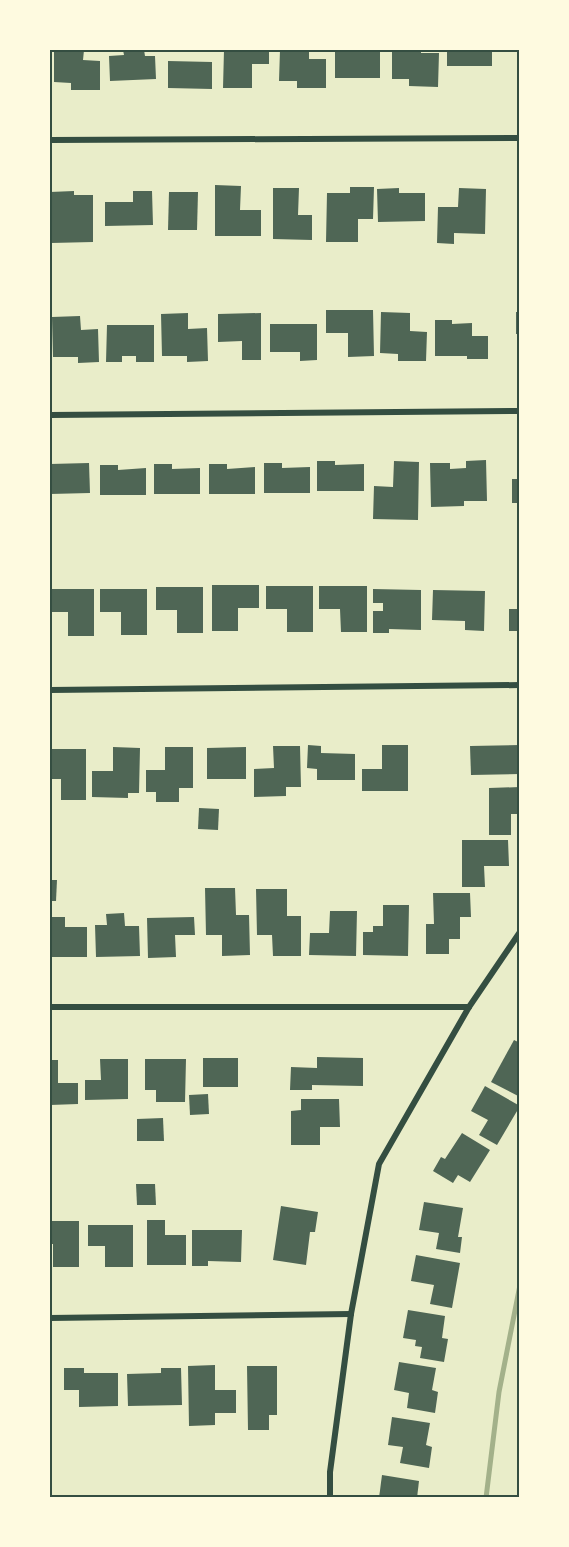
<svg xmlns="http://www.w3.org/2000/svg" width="569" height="1547" font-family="Commissioner,sans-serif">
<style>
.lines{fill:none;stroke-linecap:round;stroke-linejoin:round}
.stream{stroke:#a3b18a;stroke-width:5}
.building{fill:#4f6655}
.minor{stroke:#344e41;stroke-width:6}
.neatline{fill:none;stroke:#344e41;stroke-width:2}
</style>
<rect width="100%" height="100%" fill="#e9edc9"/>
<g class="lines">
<polyline class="stream" points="486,1498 499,1392 520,1285"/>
</g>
<g class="building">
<polygon points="54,50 84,50 83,60 100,61 100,90 71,90 71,83 54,82"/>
<polygon points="123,50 144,50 145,56 155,56 156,79 110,81 109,56 124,55"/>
<polygon points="224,50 269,50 269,64 252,64 252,88 223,88"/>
<polygon points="280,50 309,50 309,59 326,59 326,88 297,88 297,81 279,81"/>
<polygon points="392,50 421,50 421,53 439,53 438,87 409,86 409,79 392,79"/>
<rect x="447" y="50" width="45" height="16"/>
<rect x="335" y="52" width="45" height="26"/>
<polygon points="168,61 212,62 212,89 168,88"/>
<polygon points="215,185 241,186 240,210 261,210 261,236 215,236"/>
<polygon points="350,187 374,187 373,219 358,219 358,242 326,242 327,193 350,193"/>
<polygon points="273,188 299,188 298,215 312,215 312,240 273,239"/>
<polygon points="399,188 399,193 425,193 425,221 378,222 377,189"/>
<polygon points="459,188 486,189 485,234 454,233 454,244 437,243 438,207 458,207"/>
<polygon points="74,191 74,195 93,195 93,242 51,243 50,192"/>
<polygon points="133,191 152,191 153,225 105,226 105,202 133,202"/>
<polygon points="169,192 198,192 197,230 168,230"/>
<polygon points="326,310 373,310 374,356 348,357 348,333 326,333"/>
<polygon points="381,312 410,313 410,331 427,332 426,361 398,361 398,354 380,353"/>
<rect x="516" y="312" width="4" height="22"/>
<polygon points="188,313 188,329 207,328 208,361 187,362 187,356 162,356 161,314"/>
<polygon points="261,313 261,360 242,360 242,341 218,342 218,314"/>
<polygon points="80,316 81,330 98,329 99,362 78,363 78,357 53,357 52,317"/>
<polygon points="435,320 452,320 452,324 472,323 472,336 488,336 488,359 467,359 467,356 435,356"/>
<polygon points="270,324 317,324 317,360 300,361 300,352 270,352"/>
<polygon points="107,325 154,325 154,362 136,362 136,356 122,356 122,362 106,362"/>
<polygon points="486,460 487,501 464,501 464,506 431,507 430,463 450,463 450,469 466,468 466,461"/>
<polygon points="317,461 335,461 335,465 364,464 364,491 317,491"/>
<polygon points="394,461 419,462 418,520 373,519 374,486 393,487"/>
<polygon points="89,463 90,493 50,494 50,464"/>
<polygon points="264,463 282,463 282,468 310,467 310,493 264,493"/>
<polygon points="154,464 172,464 172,469 200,468 200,494 154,494"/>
<polygon points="209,464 227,464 227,469 255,467 255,494 209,494"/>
<polygon points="100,465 118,465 118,470 146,468 146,495 100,495"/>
<rect x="512" y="479" width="8" height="24"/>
<polygon points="212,585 259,585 259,608 238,608 238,631 212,631"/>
<polygon points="266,586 313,586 313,632 287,632 287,609 266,609"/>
<polygon points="319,586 367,586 367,632 341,632 340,609 319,609"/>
<polygon points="156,587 203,587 203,633 177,633 177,610 156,610"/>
<polygon points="50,589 94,589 94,636 68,636 68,612 50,612"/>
<polygon points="100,589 147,589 147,635 121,635 121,612 100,612"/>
<polygon points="373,589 421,590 421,630 389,629 389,633 373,633 373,611 383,611 383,603 373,603"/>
<polygon points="433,590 485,591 484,631 465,630 465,621 432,620"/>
<rect x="509" y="609" width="11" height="22"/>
<polygon points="308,745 321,746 321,753 355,754 355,780 317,780 317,769 307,768"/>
<polygon points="382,745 408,745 408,791 362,791 362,769 382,769"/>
<polygon points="520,745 520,774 471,775 470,746"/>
<polygon points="273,746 300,746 301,787 286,787 286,796 254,797 254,769 274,768"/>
<polygon points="113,747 140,748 139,793 128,793 128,798 92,797 92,771 113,771"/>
<polygon points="165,747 193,747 193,788 179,788 179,802 156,802 156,792 146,792 146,770 165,770"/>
<polygon points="246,747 246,779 207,779 207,748"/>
<polygon points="50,749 86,749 86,800 61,800 61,779 50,779"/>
<polygon points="520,787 520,814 511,814 511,835 489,835 489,788"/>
<polygon points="199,808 219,809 218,830 198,829"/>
<polygon points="462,840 508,840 509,866 484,866 485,887 462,887"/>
<polygon points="50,880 57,880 56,901 50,901"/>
<polygon points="205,888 235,888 236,915 249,915 250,955 222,956 222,935 206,935"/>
<polygon points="256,889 287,889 287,916 301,916 301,956 273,956 272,935 257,935"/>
<polygon points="433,893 470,893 471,917 460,917 460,939 449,939 449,954 426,954 426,924 434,924"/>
<polygon points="383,905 409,905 408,956 363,955 363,932 373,932 373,926 383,926"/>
<polygon points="330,911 357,911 356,956 309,955 310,933 329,933"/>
<polygon points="124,913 125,926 139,926 140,956 96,957 95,925 107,925 106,914"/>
<polygon points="50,917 65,917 65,927 87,927 87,957 50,957"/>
<polygon points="194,917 195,935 175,935 176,957 148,958 147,918"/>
<polygon points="514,1040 520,1043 520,1097 491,1082"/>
<polygon points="317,1057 363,1058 363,1086 312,1085 312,1090 290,1090 291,1067 317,1068"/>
<rect x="203" y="1058" width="35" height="29"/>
<polygon points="100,1059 128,1059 128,1099 85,1100 85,1080 101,1080"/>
<polygon points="145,1059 186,1059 185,1102 156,1102 156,1090 145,1090"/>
<polygon points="50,1060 58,1060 58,1083 78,1083 78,1104 50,1105"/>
<polygon points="485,1086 520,1106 497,1145 479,1135 488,1120 471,1111"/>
<polygon points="208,1094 209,1114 190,1115 189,1095"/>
<polygon points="301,1099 339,1099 340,1127 320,1127 320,1145 291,1145 291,1111 301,1110"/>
<polygon points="163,1118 164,1141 137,1141 137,1119"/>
<polygon points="462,1133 490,1150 470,1182 458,1175 453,1183 433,1171 441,1157 445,1159"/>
<polygon points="136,1184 155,1184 156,1205 137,1205"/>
<polygon points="424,1202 463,1208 458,1237 462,1237 460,1253 436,1249 439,1233 419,1230"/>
<polygon points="281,1206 318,1212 315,1232 310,1232 306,1265 273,1260"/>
<polygon points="147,1220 165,1220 165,1235 186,1235 186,1265 147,1265"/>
<polygon points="50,1221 79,1221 79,1267 53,1267 53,1244 50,1244"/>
<polygon points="88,1225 133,1225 133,1267 105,1267 105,1246 88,1246"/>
<polygon points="192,1230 242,1230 241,1262 208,1261 208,1266 192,1266"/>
<polygon points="416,1255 460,1263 452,1308 430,1304 434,1285 411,1281"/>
<polygon points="408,1310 445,1316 442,1338 448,1339 444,1362 420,1358 422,1347 415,1346 416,1340 403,1338"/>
<polygon points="399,1362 436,1368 432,1390 438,1392 435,1413 407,1408 409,1393 394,1390"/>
<polygon points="215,1365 215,1390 236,1390 236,1413 215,1413 215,1425 189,1426 188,1366"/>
<polygon points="247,1366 277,1366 277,1415 269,1415 269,1430 248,1430"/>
<polygon points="64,1368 84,1368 84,1373 118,1373 118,1406 79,1407 79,1390 64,1390"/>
<polygon points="161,1368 181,1368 182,1405 128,1406 127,1374 161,1373"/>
<polygon points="392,1417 430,1423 426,1445 432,1447 429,1468 400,1463 403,1447 388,1445"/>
<polygon points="382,1475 419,1481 417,1498 379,1498"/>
</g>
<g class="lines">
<g class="minor">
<polyline points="50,140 520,138"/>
<polyline points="50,415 520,411"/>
<polyline points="50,690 520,685"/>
<polyline points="50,1007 469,1007"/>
<polyline points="50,1318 351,1314"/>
<polyline points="330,1498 330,1472 351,1314 379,1164 469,1007 520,932"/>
</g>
</g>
<rect width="569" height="1547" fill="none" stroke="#fefae0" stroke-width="102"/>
<rect x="51" y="51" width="467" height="1445" class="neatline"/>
</svg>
